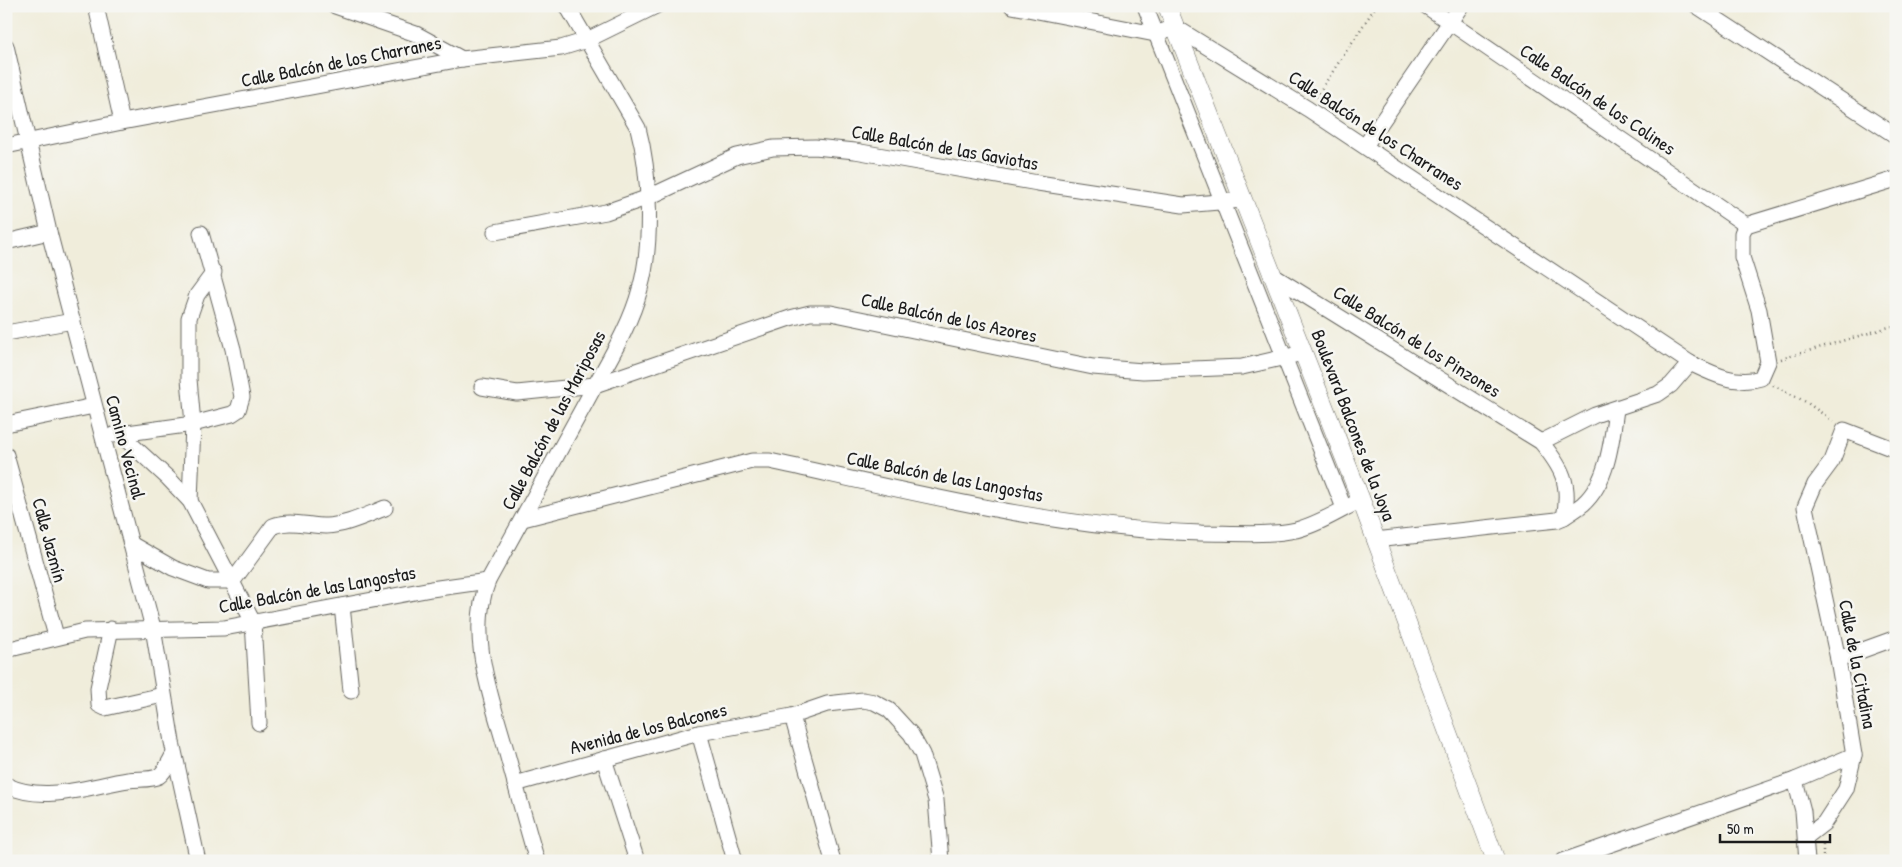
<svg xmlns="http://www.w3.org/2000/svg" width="1902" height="867" font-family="'Patrick Hand',sans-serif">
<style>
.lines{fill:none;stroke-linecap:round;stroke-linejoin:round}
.minor-casing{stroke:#66655f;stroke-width:17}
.tertiary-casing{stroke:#66655f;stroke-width:19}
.path{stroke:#66655f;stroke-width:2.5;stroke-dasharray:1 4;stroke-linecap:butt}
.minor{stroke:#fff;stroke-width:15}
.tertiary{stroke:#fff;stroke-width:18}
.labels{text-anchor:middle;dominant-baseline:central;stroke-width:5;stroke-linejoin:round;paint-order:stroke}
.street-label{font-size:19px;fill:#1c1c1c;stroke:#f6f6f2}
</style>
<rect width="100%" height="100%" fill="#f6f6f2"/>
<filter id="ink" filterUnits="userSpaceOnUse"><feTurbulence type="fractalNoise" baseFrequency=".02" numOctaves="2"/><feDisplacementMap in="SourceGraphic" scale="10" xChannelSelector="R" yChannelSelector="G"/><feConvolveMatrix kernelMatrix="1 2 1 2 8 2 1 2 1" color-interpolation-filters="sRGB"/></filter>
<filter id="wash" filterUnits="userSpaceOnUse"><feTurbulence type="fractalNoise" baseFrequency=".0096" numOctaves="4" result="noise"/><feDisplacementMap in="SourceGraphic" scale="20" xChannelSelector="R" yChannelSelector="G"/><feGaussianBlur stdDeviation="1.12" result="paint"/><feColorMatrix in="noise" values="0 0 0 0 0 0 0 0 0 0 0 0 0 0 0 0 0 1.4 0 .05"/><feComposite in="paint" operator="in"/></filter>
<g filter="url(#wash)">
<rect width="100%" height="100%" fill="#f0eddb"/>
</g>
<g filter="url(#ink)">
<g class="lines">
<g class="minor-casing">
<g id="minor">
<polyline points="96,6 122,122"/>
<polyline points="335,6 416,34 462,59"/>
<polyline points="1012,6 1155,34 1175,27 1308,109 1690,363"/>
<polyline points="1145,6 1344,508"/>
<polyline points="1426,6 1746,225"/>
<polyline points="1697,6 1896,136"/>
<polyline points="6,46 49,232 153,628 172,742 198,861"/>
<polyline points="6,146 122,122 462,59 561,48 587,40 656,6"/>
<polyline points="1365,146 1461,6"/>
<polyline points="1746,225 1896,179"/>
<polyline points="495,232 606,212 649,197 737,156 773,148 815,147 855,151 1038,183 1183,205 1243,200"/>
<polyline points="6,242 49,232"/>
<path d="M1272,275L1541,442C1562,468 1571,483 1564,517L1557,520L1375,540"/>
<polyline points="6,333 73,321"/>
<polyline points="482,387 517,393 595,385 790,318 810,313 831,313 1093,367 1143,371 1242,367 1303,353"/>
<polyline points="6,424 94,406"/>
<polyline points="120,434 168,478 190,501 253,622 259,723"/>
<polyline points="113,435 193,424 232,414 238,410 242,397 233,349 201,233"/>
<path d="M1541,442L1595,415L1658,394L1671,385L1690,363C1713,374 1736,386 1761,378L1768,362L1759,310L1742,257V233L1746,225"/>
<polyline points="6,455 56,636"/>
<polyline points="190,501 193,424 189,379 189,318 197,295 214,272"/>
<path d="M1564,517C1570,513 1577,509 1583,504C1608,482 1612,439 1616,409"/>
<path d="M523,519L752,461H770C912,492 1056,529 1201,533C1230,533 1269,536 1296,530C1319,524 1339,511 1361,500"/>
<path d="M131,544L173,568L208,581H233L273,526C290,519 308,526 326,526C347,525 366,515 385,508"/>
<polyline points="342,606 351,691"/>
<polyline points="111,629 98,688 99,705 105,708 163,695"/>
<polyline points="6,650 85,631 224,628 431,589 488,581"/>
<polyline points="1838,659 1896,638"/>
<polyline points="792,716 833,861"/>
<polyline points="699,733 735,861"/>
<polyline points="604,759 637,861"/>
<polyline points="1795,780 1803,811 1807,861"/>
<polyline points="515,784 699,733 792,716 827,704 863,700 874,702 889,710 911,734 922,754 936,800 941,861"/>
<path d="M6,785C44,804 89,786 128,780C138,778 150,781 159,776C165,772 170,760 174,754"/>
<polyline points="1806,837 1824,823 1846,789 1854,755 1838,659 1805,507 1815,484 1832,461 1844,430 1896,450"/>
<path d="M537,861C526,824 516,787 506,750C491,696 467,635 488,581C521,521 554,461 586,402C605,366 630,328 640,289C653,244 650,172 638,128L567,6"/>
<polyline points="1563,861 1795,780 1854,755"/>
</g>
</g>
<g class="tertiary-casing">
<polyline id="tertiary" points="1167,6 1361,500 1496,861"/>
</g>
<g class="path">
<polyline points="1316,97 1376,6"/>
<polyline points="1781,359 1896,325"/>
<polyline points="1773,385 1806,402 1833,421"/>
<polyline points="1823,856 1823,842"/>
</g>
<use href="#minor" class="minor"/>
<use href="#tertiary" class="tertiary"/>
</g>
</g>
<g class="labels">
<g class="street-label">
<text transform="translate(341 61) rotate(-11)">Calle Balcón de los Charranes</text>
<text transform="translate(1598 99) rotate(34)">Calle Balcón de los Colines</text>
<text transform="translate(1376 130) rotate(33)">Calle Balcón de los Charranes</text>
<text transform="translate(945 147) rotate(10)">Calle Balcón de las Gaviotas</text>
<text transform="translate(949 317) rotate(12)">Calle Balcón de los Azores</text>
<text transform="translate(1417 341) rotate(32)">Calle Balcón de los Pinzones</text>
<text transform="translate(553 420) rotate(-62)">Calle Balcón de las Mariposas</text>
<text transform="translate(1354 425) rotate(69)">Boulevard Balcones de la Joya</text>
<text transform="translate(126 447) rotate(75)">Camino Vecinal</text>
<text transform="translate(945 476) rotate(11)">Calle Balcón de las Langostas</text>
<text transform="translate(50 540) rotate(75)">Calle Jazmín</text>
<text transform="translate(317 589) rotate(-10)">Calle Balcón de las Langostas</text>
<text transform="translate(1858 664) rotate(79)">Calle de la Citadina</text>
<text transform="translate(648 728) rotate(-14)">Avenida de los Balcones</text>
</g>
</g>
<rect width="1902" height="867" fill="none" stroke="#f6f6f2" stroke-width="25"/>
<path d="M1720 834v8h110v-8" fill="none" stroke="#1c1c1c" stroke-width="2.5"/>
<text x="1727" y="834" font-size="15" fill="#1c1c1c" stroke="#f6f6f2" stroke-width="4" paint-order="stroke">50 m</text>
</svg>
